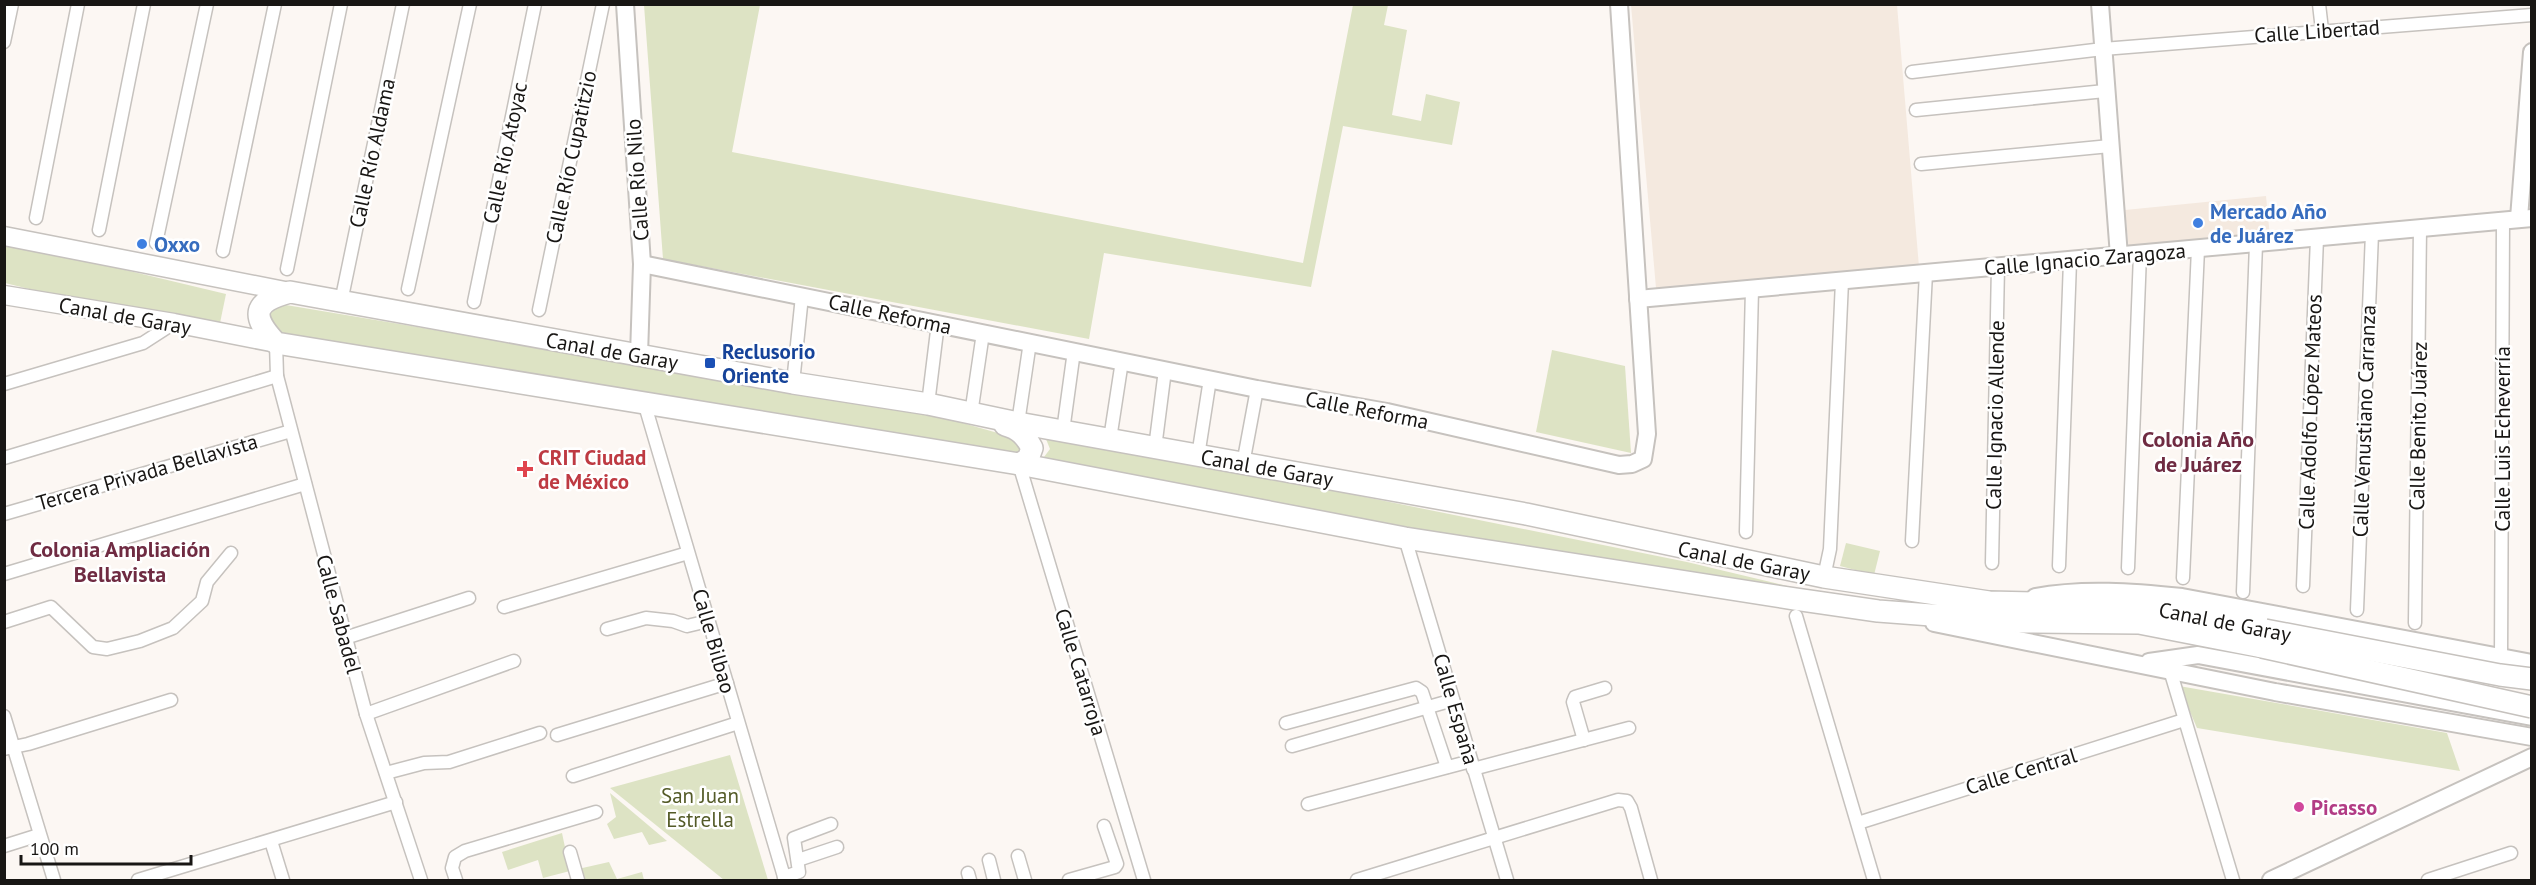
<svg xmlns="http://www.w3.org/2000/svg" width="2536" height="885" font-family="'PT Sans',sans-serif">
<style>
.built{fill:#f4e9df}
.green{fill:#dde3c4}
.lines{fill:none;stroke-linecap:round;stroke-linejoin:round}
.street-casing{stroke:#c6c2be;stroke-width:15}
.secondary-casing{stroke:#c6c2be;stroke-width:20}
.primary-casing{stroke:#c6c2be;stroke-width:21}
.highway-casing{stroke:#c6c2be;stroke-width:24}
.street{stroke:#fff;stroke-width:12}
.secondary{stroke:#fff;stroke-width:16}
.primary{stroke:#fff;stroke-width:18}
.highway{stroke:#fff;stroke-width:21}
.highway-bridge-casing{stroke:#c6c2be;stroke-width:24;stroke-linecap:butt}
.highway-bridge{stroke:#fff;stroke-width:21}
.shop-dot{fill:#3f7fe0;stroke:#fff;stroke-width:2}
.transit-dot{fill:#1a4fb4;stroke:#fff;stroke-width:2}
.health-dot{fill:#e0444e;stroke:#fff;stroke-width:2}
.hotel-dot{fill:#d1479c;stroke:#fff;stroke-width:2}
.labels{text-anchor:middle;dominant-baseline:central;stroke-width:5;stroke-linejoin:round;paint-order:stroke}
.street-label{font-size:21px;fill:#181614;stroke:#fff}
.shop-label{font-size:21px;font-weight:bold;fill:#366cbe;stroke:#fff;text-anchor:start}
.transit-label{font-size:21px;font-weight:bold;fill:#164399;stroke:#fff;text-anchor:start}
.health-label{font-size:21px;font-weight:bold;fill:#be3a42;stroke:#fff;text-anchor:start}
.park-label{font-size:21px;fill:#545b28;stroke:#fff}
.hotel-label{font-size:21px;font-weight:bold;fill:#b23c85;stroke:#fff;text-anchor:start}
.neighbourhood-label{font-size:22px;font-weight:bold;fill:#6f2b42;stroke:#fff}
</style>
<rect width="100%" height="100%" fill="#fcf7f3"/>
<g class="built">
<polygon points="1631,5 1897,5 1919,267 1656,288"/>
<polygon points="2266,196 2270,237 2129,251 2125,210"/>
</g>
<g class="green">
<polygon points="644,5 760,5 732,152 1303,263 1353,5 1388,5 1384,25 1407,30 1392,115 1421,121 1426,94 1460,102 1452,145 1343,126 1311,287 1104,253 1089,339 663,259"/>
<polygon points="5,245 96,263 226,294 220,323 90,304 5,283"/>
<polygon points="280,304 924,412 1022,440 1025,448 1019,457 273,333 268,325 270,306"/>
<polygon points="1552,350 1625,366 1631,453 1536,432"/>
<polygon points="1038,431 1687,562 1816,593 1685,575 1032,462 1044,457 1050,449 1046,439"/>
<polygon points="1846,543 1880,551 1874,575 1840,566"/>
<polygon points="2179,686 2447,733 2460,771 2197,728"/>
<polygon points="730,755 768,880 724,880 610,788"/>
<polygon points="610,793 667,841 649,845 642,832 614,839 607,824 616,817"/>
<polygon points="562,833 570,871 543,878 538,860 508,870 502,852"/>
<polygon points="609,862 617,879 642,872 644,880 582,880 578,869"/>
</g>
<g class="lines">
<g class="street-casing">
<g id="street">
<polyline points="2319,4 2322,30"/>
<polyline points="4,42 12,4"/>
<polyline points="1912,72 2103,49 2532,15"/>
<polyline points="1916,110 2105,91"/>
<polyline points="1921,164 2110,146"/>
<polyline points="36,218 78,4"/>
<polyline points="99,230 144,4"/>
<polyline points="156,243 207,4"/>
<polyline points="223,251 275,4"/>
<polyline points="287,269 341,4"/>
<polyline points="408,289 470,4"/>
<polyline points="341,302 403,4"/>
<polyline points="474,302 535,4"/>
<polyline points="539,310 603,4"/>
<polyline points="276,343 277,376 366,714 421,880"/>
<polyline points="793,383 802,296"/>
<polyline points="4,384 143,343 174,323"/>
<polyline points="644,402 785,880"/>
<polyline points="928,404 938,323"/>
<polyline points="971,414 983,333"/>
<polyline points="1018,423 1030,342"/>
<polyline points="1063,431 1074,351"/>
<polyline points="1110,439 1122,361"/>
<polyline points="1155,448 1165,370"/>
<polyline points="1198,456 1210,379"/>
<polyline points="4,458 277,376"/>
<polyline points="1019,464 1144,880"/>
<polyline points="1243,464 1257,389"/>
<polyline points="4,514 291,431"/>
<polyline points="1746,532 1752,289"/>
<polyline points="1405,538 1507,880"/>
<polyline points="1912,541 1926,273"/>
<polyline points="1992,563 1998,266"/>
<polyline points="2059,566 2070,261"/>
<polyline points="2128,568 2140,254"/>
<polyline points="4,574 305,484"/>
<polyline points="1824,577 1830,549 1842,281"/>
<polyline points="2183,578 2198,249"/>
<polyline points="2303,586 2317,238"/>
<polyline points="2243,592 2256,244"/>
<polyline points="504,607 688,553"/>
<polyline points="2357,610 2372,233"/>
<polyline points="1796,616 1874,880"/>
<polyline points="4,622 51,607 93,647 107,649 140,641 173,628 202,601 207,582 231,553"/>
<polyline points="2415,623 2420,229"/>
<polyline points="607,629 646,618 673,621 687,626 708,621"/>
<polyline points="345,638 469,598"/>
<polyline points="2501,658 2503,220"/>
<polyline points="2171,666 2170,670 2233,880"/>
<polyline points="366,714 514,661"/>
<polyline points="4,716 54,880"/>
<polyline points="1286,723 1416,688 1422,692 1447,767"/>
<polyline points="557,735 727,683"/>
<polyline points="1584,740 1573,702 1575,697 1605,688"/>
<polyline points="1292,746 1453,700"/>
<polyline points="4,749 28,744 171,700"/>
<polyline points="1473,769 1629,728"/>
<polyline points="386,773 424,763 449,762 540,733"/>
<polyline points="573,776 738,723"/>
<polyline points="1308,804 1471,761"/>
<polyline points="1858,823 2184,720"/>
<polyline points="271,841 283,880"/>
<polyline points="4,846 39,835"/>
<polyline points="570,852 578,880"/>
<polyline points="1018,856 1025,880"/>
<polyline points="798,860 837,847"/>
<polyline points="989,860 994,880"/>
<polyline points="968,873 970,880"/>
<polyline points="784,877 799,872 794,838 831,824"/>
<polyline points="138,880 396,802"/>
<polyline points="456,880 452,868 455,857 465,851 596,812"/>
<polyline points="1069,880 1115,867 1117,864 1104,826"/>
<polyline points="1357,880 1618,800 1627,801 1631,808 1651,880"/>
<polyline points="2428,880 2511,853"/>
</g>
</g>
<g class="secondary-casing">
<g id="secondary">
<polyline points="625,4 642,264 639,355"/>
<polyline points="2100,4 2119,256"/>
<polyline points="2519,218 2532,52"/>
<polyline points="642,264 1257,389 1387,412 1619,465 1632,464 1643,459 1647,434 1619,4"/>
<polyline points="1638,299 2532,218"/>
<path d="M2035,597C2084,588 2133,592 2182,597L2532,663"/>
<polyline points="1934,623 2275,692 2532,737"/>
<polyline points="2149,662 2198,655 2532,717"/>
<polyline points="2271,880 2532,757"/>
</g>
</g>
<g class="primary-casing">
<g id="primary">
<polyline points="4,236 290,292"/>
<polyline points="4,295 174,323 276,343"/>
</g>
</g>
<g class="highway-casing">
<g id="highway">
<path d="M1005,425C1019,429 1025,435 1032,448L1028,459L1019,464"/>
<path d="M2262,647L2139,623L2024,622L1878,611L1795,599L1405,538L1019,464L276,343C251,316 252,302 290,292L793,383L928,404L1018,423L1526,514L1824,577L1989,602L2132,605L2265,630"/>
</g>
</g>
<use href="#street" class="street"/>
<use href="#secondary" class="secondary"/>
<use href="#primary" class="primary"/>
<use href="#highway" class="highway"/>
<g class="highway-bridge-casing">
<g id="highway-bridge">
<polyline points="2265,630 2500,675 2532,679"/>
<polyline points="2262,647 2532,707"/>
</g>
</g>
<use href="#highway-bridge" class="highway-bridge"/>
</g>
<g class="shop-dot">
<circle cx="2198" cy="223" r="6"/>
<circle cx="142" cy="244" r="6"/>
</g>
<rect class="transit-dot" x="704" y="357" width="12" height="12" rx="3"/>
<path class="health-dot" d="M522 460h6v6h6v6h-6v6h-6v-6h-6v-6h6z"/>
<circle class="hotel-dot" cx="2299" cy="807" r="6"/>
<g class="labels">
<g class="street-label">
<text transform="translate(2317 31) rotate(-4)">Calle Libertad</text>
<text transform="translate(372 153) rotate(-78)">Calle Río Aldama</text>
<text transform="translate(505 153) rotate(-78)">Calle Río Atoyac</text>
<text transform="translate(571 157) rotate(-78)">Calle Río Cupatitzio</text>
<text transform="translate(637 180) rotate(-94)">Calle Río Nilo</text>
<text transform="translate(2085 259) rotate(-5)">Calle Ignacio Zaragoza</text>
<text transform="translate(890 314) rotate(12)">Calle Reforma</text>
<text transform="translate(125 316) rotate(10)">Canal de Garay</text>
<text transform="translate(612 351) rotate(10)">Canal de Garay</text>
<text transform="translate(1367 410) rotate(11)">Calle Reforma</text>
<text transform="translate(2310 412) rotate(-88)">Calle Adolfo López Mateos</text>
<text transform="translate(1995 415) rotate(-89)">Calle Ignacio Allende</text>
<text transform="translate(2364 421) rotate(-88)">Calle Venustiano Carranza</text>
<text transform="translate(2418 426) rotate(-89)">Calle Benito Juárez</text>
<text transform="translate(2502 439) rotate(-90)">Calle Luis Echeverría</text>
<text transform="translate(1267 468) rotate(10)">Canal de Garay</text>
<text transform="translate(147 472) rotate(-16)">Tercera Privada Bellavista</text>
<text transform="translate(1744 561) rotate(11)">Canal de Garay</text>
<text transform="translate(339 614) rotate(75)">Calle Sabadel</text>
<text transform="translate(2225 622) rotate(11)">Canal de Garay</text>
<text transform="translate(714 641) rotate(74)">Calle Bilbao</text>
<text transform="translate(1081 672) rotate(73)">Calle Catarroja</text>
<text transform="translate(1456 709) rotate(74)">Calle España</text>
<text transform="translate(2021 771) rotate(-17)">Calle Central</text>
</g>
<g class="shop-label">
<text x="2210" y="211">Mercado Año<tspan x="2210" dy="24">de Juárez</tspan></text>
<text x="154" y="244">Oxxo</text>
</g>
<g class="transit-label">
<text x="722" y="351">Reclusorio<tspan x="722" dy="24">Oriente</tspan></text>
</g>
<g class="health-label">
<text x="538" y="457">CRIT Ciudad<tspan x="538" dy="24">de México</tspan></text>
</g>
<g class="park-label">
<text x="700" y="795">San Juan<tspan x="700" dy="24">Estrella</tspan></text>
</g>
<g class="hotel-label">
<text x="2311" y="807">Picasso</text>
</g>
<g class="neighbourhood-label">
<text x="2198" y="439">Colonia Año<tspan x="2198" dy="25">de Juárez</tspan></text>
<text x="120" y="549">Colonia Ampliación<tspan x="120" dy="25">Bellavista</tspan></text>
</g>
</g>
<rect width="2536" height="885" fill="none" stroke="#181614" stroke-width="12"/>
<path d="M21 855v9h170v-9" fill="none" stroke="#181614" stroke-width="3"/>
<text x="30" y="855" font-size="18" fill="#181614" stroke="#ffffff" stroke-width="4.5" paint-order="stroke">100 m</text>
</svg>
